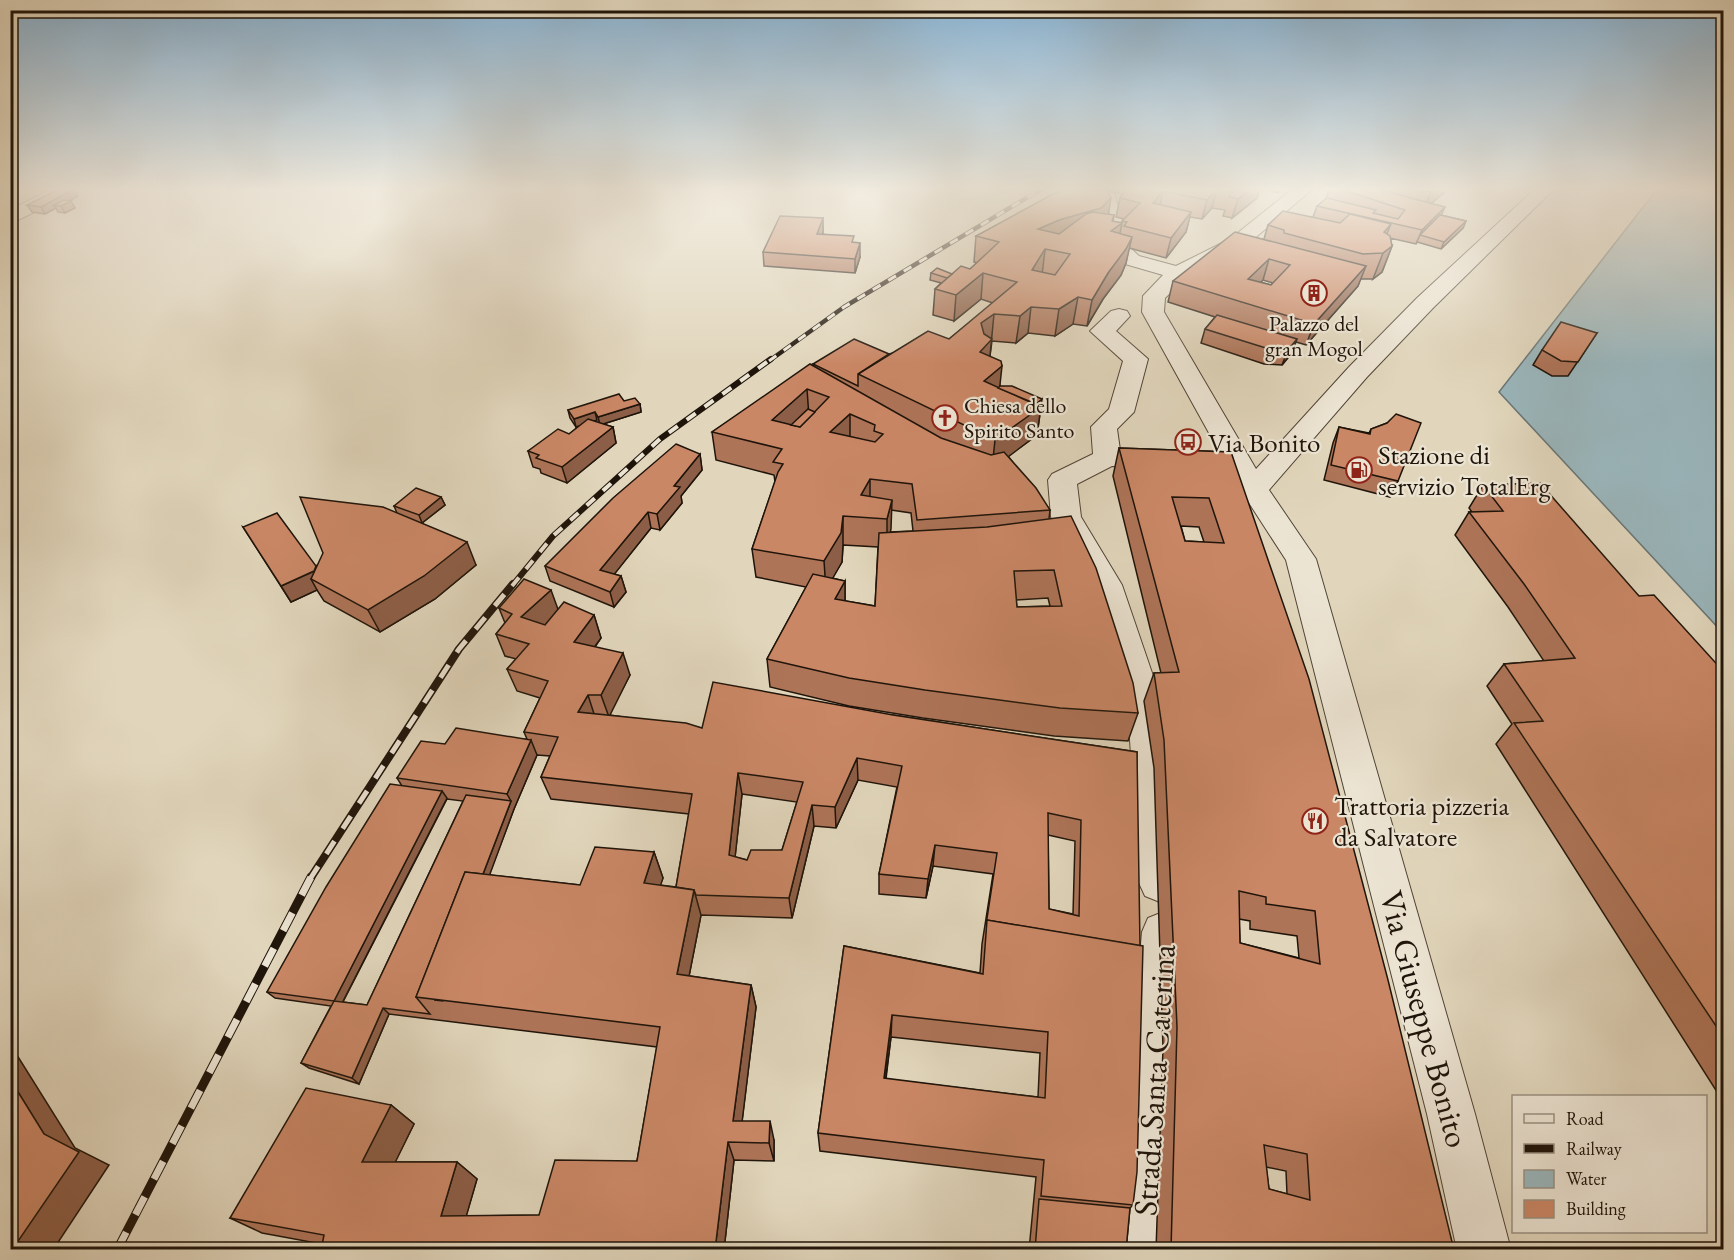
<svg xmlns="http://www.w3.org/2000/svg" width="1734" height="1260" font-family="'EB Garamond',serif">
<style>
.water{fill:#9ab6bc;stroke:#697575;stroke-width:1.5}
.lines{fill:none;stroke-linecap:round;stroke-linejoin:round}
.minor-casing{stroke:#504436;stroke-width:2}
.minor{fill:#ece4d3;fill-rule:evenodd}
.rail-far3-casing{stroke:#1f140a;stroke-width:4.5}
.rail-far2-casing{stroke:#1f140a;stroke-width:6}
.rail-far1-casing{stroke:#1f140a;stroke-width:8}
.rail-casing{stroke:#1f140a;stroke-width:9}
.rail-far3{stroke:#ece4d3;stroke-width:3;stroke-dasharray:9;stroke-linecap:butt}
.rail-far2{stroke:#ece4d3;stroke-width:4;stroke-dasharray:11;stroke-linecap:butt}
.rail-far1{stroke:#ece4d3;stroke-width:5;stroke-dasharray:15;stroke-linecap:butt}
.rail{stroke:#ece4d3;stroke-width:7;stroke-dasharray:20;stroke-linecap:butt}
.wall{fill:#ae7458;stroke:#1f140a;stroke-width:1.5;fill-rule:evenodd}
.shaded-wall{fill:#8d5e47;stroke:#1f140a;stroke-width:1.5}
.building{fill:#ca8766;stroke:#1f140a;stroke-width:1.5;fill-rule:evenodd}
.labels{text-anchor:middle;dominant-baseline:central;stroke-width:4.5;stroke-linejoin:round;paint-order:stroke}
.far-poi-label{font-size:22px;fill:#1f140a;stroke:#ece4d3}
.poi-label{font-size:27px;fill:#1f140a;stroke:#ece4d3;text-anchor:start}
.near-street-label{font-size:33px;fill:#1f140a;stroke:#ece4d3}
</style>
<rect width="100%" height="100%" fill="#e1d6bc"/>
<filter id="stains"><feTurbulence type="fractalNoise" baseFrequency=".00333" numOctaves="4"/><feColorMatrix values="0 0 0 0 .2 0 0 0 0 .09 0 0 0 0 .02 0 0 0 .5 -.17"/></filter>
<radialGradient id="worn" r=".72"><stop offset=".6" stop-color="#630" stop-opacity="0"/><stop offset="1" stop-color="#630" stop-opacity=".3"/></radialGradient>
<polygon class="water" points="1658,188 1723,188 1723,633 1499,392"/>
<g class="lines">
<g class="minor-casing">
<g id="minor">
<polygon points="54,188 77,188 75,192 10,224 10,210"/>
<polygon points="1095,188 1113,188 1125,232 1125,243 1139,256 1176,266 1230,239 1294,188 1314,188 1244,247 1186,278 1165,298 1164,312 1256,469 1349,367 1417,298 1536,188 1555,188 1433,308 1367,377 1269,490 1316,559 1475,1114 1511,1250 1457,1250 1427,1114 1286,560 1240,489 1142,312 1143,296 1163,275 1125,264 1108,249 1105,245 1105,232"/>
<polygon points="1119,309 1127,311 1130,316 1116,331 1148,359 1134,412 1117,429 1120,450 1162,451 1172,453 1176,459 1172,465 1162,467 1112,466 1077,484 1081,517 1122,585 1164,708 1181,883 1175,896 1160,902 1145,896 1139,883 1128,708 1090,585 1051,517 1048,480 1052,474 1093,454 1091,427 1109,409 1123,361 1090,331 1111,311"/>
<polygon points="1163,912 1178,918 1184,932 1170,1250 1116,1250 1142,932 1148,918"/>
</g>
</g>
<use href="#minor" class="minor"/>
<g class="rail-far3-casing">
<polyline id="rail-far3" points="769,361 844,307 1043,188"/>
</g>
<g class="rail-far2-casing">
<polyline id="rail-far2" points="512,586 553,536 660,439 771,359"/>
</g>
<g class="rail-far1-casing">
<polyline id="rail-far1" points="310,879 459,649 513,584"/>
</g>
<g class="rail-casing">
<polyline id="rail" points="117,1250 311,877"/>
</g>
<use href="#rail-far3" class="rail-far3"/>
<use href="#rail-far2" class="rail-far2"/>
<use href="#rail-far1" class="rail-far1"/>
<use href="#rail" class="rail"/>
</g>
<g class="wall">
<path d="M1107,188H1281L1278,193L1260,188L1257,198L1232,218L1223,216L1225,210L1212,208L1202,219L1190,217L1186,232L1166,258L1129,248L1126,263L1121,275L1103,299L1087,326L1073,324L1055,336L1028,333L1016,343L992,341L990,356L1000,386L1041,407L1037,435L1008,456L1050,510L1049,519L1138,713L1128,741L1054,736L923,718L849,706L770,687L767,659L806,587L756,577L752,549L775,482L774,475L716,460L712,432L814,365L813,364L889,354L949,339L993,303L981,299L954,321L933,315L935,289L941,283L930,280L931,273L952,274L970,269L977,263L974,262L976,236L1107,190ZM1107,191L1123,194L1120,198L1116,217L1124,219L1121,223L1113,222L1114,215L1108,214ZM891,510L911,513L913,531L890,532ZM843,545L878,547L875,606L845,601V581L832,578L842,562ZM1048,598L1050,606L1017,607L1016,600Z"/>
<path d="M1329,188H1449L1432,203L1441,215L1466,221L1463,228L1441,249L1417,242L1416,244L1390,238L1392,246L1382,272L1373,279H1360L1358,286L1306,345L1296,342L1291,354L1282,365L1264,364L1201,343L1205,329L1215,317L1168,302L1173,281L1264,239L1268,225L1313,217L1317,206L1326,199ZM1263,280L1273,283L1271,285L1260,282Z"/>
<polygon points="78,196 69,201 75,208 65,213 58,212 56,208 45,214 32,212 27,205"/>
<polygon points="823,218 823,234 854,243 860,257 855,273 764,266 763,252"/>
<polygon points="1597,333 1568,376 1552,376 1533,365 1542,350"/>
<polygon points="624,401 640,404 641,412 603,424 613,427 616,443 567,483 541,473 540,469 533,467 528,451 569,434 579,426 576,427 570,418 568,410"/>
<polygon points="1387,423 1398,481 1390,497 1324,480 1333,443 1339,427 1369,433 1371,429"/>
<path d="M1119,448L1231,452L1454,1250H1156L1163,1048L1154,768L1144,701L1154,673H1161L1113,476ZM1181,526L1199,527L1204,542L1185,541ZM1239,919L1250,921V929L1297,936L1299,958L1240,943ZM1266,1167L1286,1171L1287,1194L1269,1189Z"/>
<polygon points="700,454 702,470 681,496 682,503 660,530 651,528 614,574 621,576 626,592 614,607 550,581 545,566"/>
<polygon points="1483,485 1639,596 1724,672 1724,1103 1496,744 1512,724 1487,686 1504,664 1544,661 1508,607 1455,535 1469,512 1472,512 1469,508"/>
<polygon points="441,497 445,505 422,523 476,565 435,599 380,632 324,601 317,590 291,602 243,527 316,566 397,513 394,506"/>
<path d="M499,608L558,609L594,615L601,638L595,647L630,675L609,715L702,728L893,715L1137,752L1133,1205L1130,1208L1126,1250H1029L1036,1177L820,1151L818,1133L844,946L980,973L982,944L993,874L933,866L926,898L879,894V874L897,787L858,780L836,828L814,826L792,918L701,915L689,976L751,985L756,1007L742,1121L774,1140V1161L734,1160L724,1250H321L322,1244L262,1233L230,1218L391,1105L414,1124L395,1162H457L477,1179L466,1216L539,1215L637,1161L657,1047L389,1014L359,1084L309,1068L301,1063L331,1006L275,998L267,992L402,786L397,778L445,744L527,739L524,732L540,698L517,691L507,669L516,659L505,656L496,634L505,623ZM537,755L550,756L541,777L551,799L689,814L676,887L660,885L663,878L654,852L580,885L489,875L514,809ZM742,794L797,802L782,850L747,860L735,857ZM447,799L463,801L367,1005L343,1002ZM1048,835L1075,841L1073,914L1049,909ZM891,1037L1040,1053L1038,1097L886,1079Z"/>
</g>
<g class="shaded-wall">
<polygon points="1251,188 1260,188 1257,198 1232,218 1238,199"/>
<polygon points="1436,188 1449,188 1423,211 1431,192"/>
<polygon points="74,189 78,196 60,206 54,205 56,208 45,214 41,207"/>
<polygon points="1217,189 1212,208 1202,219 1207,200"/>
<polygon points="1163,191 1159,210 1153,203"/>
<polygon points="1111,198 1107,223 1045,250 1042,275 1029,296 1038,229"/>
<polygon points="71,201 75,208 65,213 61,206"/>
<polygon points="1445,207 1439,220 1420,235 1416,244 1422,230"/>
<polygon points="1191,212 1186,232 1166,258 1171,238"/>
<polygon points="823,218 823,232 818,247 817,234"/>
<polygon points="1466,221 1463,228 1441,249 1444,242"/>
<polygon points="1122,223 1117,248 1111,231"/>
<polygon points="1391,224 1380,250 1384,232"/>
<polygon points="1132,237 1126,263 1121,275 1103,299 1087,326 1092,300 1108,273"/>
<polygon points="860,243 860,257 855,273 855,259"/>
<polygon points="1392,246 1382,272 1373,279 1383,253"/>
<polygon points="1269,259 1263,280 1242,300 1248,279"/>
<polygon points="1366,266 1358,286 1306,345 1314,324"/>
<polygon points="983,273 981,299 954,321 956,295"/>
<polygon points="1078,297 1073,324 1055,336 1059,309"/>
<polygon points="1031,307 1028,333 1016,343 1020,316"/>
<polygon points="994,314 989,366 977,379 981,323"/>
<polygon points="1297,339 1291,354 1282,365 1288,350"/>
<polygon points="1002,366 999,394 984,381"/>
<polygon points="807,389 809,417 774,440 775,448 772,420"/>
<polygon points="1042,399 1037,435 992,469 995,440 1018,418"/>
<polygon points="640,404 641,412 600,425 598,417"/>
<polygon points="595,412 597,420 576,427 574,419"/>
<polygon points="850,414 850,442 830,432"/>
<polygon points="613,427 616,443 567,483 562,467"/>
<polygon points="700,454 702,470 681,496 682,503 660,530 657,514 674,486"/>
<polygon points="870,479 870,508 861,495"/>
<polygon points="441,497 445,505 422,523 419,515"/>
<polygon points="892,500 891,529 887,548 887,519"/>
<polygon points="648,512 651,528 605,586 600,570"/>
<polygon points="843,516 843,545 842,562 826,590 824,561"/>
<polygon points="467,542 476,565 435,599 380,632 368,610"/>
<polygon points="319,569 311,579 317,590 291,602 281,586"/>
<polygon points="621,576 626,592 614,607 610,592"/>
<polygon points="845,581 845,610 835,599"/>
<polygon points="551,590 559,612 530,639 521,617"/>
<polygon points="594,615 601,638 582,664 574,642"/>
<polygon points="623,653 630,675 609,717 601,695"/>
<polygon points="588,695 595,717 578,712"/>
<polygon points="531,740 537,755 514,809 443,1001 435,1000 511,801 507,794"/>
<polygon points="857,758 858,780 836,828 835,807"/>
<polygon points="738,773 742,794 733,876 729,855"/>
<polygon points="442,791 447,798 340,1007 334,1001"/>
<polygon points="812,805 814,826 792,918 789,898"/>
<polygon points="935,845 933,866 926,898 928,879"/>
<polygon points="654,852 663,878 653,908 644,883"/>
<polygon points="694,890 701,915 685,997 677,974"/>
<polygon points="751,985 756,1007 740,1139 733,1121"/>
<polygon points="383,1008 389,1014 359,1084 352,1078"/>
<polygon points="892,1015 891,1037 883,1098 884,1078"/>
<polygon points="10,1044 75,1148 109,1165 53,1250 12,1250 44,1134 10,1079"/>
<polygon points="391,1105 414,1124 387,1179 362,1162"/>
<polygon points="770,1121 774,1140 774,1161 769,1143"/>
<polygon points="728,1142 734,1160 724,1250 715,1250"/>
<polygon points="457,1162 477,1179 462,1231 441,1216"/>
</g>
<g class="building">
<polygon points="61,188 74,189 41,207 27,205"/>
<path d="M1064,188H1101L1106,189L1111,198L1101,208L1059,220L1038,229L1059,234L1086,214L1093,212L1114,215L1112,221L1122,223L1111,231L1132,237L1126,249L1108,273L1092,300L1078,297L1059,309L1031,307L1020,316L994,314L981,323L984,334L992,339L980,352L1001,361L1002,366L984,381L1041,407L995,440L858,374L928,331L949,339L1017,282L983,273L956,295L935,289L961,266L970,269L999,242L976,236ZM1045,249L1070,254L1055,275L1032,270Z"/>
<polygon points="1127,188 1251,188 1238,199 1229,197 1233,191 1217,189 1207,200 1163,191 1153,203 1191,212 1171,238 1124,226 1127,222 1122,221 1140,203 1120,198"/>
<polygon points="1337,188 1373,188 1445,207 1422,230 1317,206 1327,198 1376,210 1373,213 1398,219 1405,210"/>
<polygon points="1416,188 1436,188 1431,192"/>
<polygon points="64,200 71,201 61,206 54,205"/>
<polygon points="1283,211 1340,223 1350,214 1391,224 1384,232 1390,236 1392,246 1383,253 1363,254 1284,233 1284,230 1268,225"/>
<polygon points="1440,215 1466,221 1444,242 1420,235"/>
<polygon points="780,216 823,218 817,234 854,236 852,242 860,243 855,259 763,252"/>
<path d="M1235,232L1366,266L1314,324L1173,281ZM1269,259L1290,265L1271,285L1248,279Z"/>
<polygon points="937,268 952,274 947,278 931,273"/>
<polygon points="1217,315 1297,339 1288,350 1269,349 1205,329"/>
<polygon points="1561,322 1597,333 1578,362 1561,361 1542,350"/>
<polygon points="854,339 889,354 858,374 858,386 813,364"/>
<path d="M810,364L941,438L991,455L1004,452L1036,488L1050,510L917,520L912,484L870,479L861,495L892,500L887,519L843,516L841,533L824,561L752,549L778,472L783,464L773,462L782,449L712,432ZM807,389L829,397L800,427L772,420ZM850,414L875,425L874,431L883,434L875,442L830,432Z"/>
<polygon points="1000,386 1012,386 1042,399 1036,404 998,388"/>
<polygon points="619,394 624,401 635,398 640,404 598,417 595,412 574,419 568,410"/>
<polygon points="808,409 815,412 800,427 791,425"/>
<polygon points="1396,414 1421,423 1398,481 1331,465 1339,427 1370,434 1371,429 1387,423"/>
<polygon points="588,419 613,427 562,467 536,458 539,455 528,451 558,429 569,434"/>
<polygon points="676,444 700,454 674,486 680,487 657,514 648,512 600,570 621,576 610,592 545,566 613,498"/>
<path d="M1119,448L1231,452L1309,679L1388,980L1454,1250H1171L1177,1027L1164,740L1154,673L1179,672ZM1172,497L1209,498L1224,543L1185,541ZM1239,891L1266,897V904L1315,911L1320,964L1240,943ZM1264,1145L1307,1154L1310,1200L1269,1189Z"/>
<polygon points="1540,483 1639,596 1654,595 1724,672 1724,1038 1514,723 1543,721 1504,664 1575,658 1524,584 1469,512 1503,511 1483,485"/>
<polygon points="416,488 441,497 419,515 394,506"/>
<polygon points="300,497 383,507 467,542 424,576 368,610 311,579 323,553"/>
<polygon points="277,513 316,566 314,571 281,586 243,527"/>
<path d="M1071,516L1096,568L1133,683L1138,713L1060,708L925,690L849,678L767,659L813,574L845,581L835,599L875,606L879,533L987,527ZM1054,570L1062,606L1017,607L1014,571Z"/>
<path d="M524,579L551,590L521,617L545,625L564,602L594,615L574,642L623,653L601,695H588L578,712L686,723L702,728L713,682L893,715L1137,752L1140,946L987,920L986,925L997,853L935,845L928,879L879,874L902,766L857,758L835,807L812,805L789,898L696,895L694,890L676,887L692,794L541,777L558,737L524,732L548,681L507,669L529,644L496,634L512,614L499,608ZM738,773L803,782L782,850H751L747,860L729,855ZM1048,813L1081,820L1079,916L1049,909Z"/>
<polygon points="456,728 531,740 507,794 397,778 421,741 445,744"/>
<polygon points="390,784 442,791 334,1001 267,992 326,887"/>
<polygon points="466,795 511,801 483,874 465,872 416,997 430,1014 383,1008 352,1078 301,1063 334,1001 367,1005"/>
<polygon points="595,847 654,852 644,883 694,890 677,974 751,985 733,1121 770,1121 769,1143 728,1142 715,1250 321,1250 324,1235 230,1218 306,1088 391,1105 362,1162 457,1162 441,1216 539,1215 555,1160 637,1161 660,1027 416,997 465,872 580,885"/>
<path d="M987,920L1143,946L1137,1172L1133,1205L1041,1196L1044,1160L818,1133L844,946L983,974ZM892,1015L1048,1032L1045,1098L884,1078Z"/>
<polygon points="10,1079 44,1134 79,1152 12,1250 10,1250"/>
<polygon points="1039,1199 1130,1208 1126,1250 1035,1250"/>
</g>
<linearGradient id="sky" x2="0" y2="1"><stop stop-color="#89b5d6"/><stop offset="0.52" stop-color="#f2ede1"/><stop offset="1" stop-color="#f2ede1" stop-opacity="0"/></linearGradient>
<rect width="1734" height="364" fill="url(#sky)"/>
<defs>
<g id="building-ring" transform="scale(1.35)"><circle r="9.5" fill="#ece4d3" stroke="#8f2418" stroke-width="1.5"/><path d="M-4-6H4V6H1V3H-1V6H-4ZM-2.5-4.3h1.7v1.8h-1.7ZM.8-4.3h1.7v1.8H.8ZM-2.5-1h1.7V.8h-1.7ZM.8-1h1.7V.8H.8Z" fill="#8f2418"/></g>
<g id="church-ring" transform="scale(1.35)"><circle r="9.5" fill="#ece4d3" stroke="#8f2418" stroke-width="1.5"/><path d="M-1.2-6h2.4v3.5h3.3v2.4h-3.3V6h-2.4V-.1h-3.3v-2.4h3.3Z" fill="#8f2418"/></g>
<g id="bus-ring" transform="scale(1.35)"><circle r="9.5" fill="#ece4d3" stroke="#8f2418" stroke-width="1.5"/><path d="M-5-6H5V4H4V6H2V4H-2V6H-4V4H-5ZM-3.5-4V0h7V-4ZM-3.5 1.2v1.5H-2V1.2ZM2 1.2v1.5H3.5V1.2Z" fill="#8f2418"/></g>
<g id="fuel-ring" transform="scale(1.35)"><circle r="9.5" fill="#ece4d3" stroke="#8f2418" stroke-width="1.5"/><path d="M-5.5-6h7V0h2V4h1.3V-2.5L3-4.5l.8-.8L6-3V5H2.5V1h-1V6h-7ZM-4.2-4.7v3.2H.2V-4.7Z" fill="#8f2418"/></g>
<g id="restaurant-ring" transform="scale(1.35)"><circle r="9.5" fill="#ece4d3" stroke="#8f2418" stroke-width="1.5"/><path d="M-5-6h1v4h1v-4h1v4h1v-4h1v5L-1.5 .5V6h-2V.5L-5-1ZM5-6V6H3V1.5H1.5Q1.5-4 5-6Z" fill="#8f2418"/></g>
</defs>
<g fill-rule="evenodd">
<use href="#building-ring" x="1314" y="293"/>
<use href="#church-ring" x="945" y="418"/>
<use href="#bus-ring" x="1188" y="442"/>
<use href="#fuel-ring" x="1359" y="470"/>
<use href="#restaurant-ring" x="1315" y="821"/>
</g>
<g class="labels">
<g class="far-poi-label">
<text x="1314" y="323">Palazzo del<tspan x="1314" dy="25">gran Mogol</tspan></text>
<text x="964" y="405" text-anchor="start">Chiesa dello<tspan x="964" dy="25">Spirito Santo</tspan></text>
</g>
<g class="poi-label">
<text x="1208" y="442">Via Bonito</text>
<text x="1378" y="454">Stazione di<tspan x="1378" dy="31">servizio TotalErg</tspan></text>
<text x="1334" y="805">Trattoria pizzeria<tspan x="1334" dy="31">da Salvatore</tspan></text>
</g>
<g class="near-street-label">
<text transform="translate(1425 1019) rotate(75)">Via Giuseppe Bonito</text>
<text transform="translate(1154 1080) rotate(-86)">Strada Santa Caterina</text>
</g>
</g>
<rect width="1734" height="1260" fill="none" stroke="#e1d6bc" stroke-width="36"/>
<rect x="12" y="12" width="1710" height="1236" fill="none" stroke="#1f140a" stroke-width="3"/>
<rect x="18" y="18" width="1698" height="1224" fill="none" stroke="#1f140a" stroke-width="1.5"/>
<rect x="1512" y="1095" width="195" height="138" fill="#ece4d3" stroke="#9a9183" stroke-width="1.5"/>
<rect x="1524" y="1114" width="30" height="9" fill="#ece4d3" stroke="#9a9183" stroke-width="1.5"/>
<text x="1566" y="1125" font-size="18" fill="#1f140a">Road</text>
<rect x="1524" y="1144" width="30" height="9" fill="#1f140a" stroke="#9a9183" stroke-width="1.5"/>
<text x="1566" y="1155" font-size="18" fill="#1f140a">Railway</text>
<rect x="1524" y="1170" width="30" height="18" fill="#9ab6bc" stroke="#9a9183" stroke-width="1.5"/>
<text x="1566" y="1185" font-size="18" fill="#1f140a">Water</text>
<rect x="1524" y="1200" width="30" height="18" fill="#ca8766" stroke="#9a9183" stroke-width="1.5"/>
<text x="1566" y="1215" font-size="18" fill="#1f140a">Building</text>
<rect width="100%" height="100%" filter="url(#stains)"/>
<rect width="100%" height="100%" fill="url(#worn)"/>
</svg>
